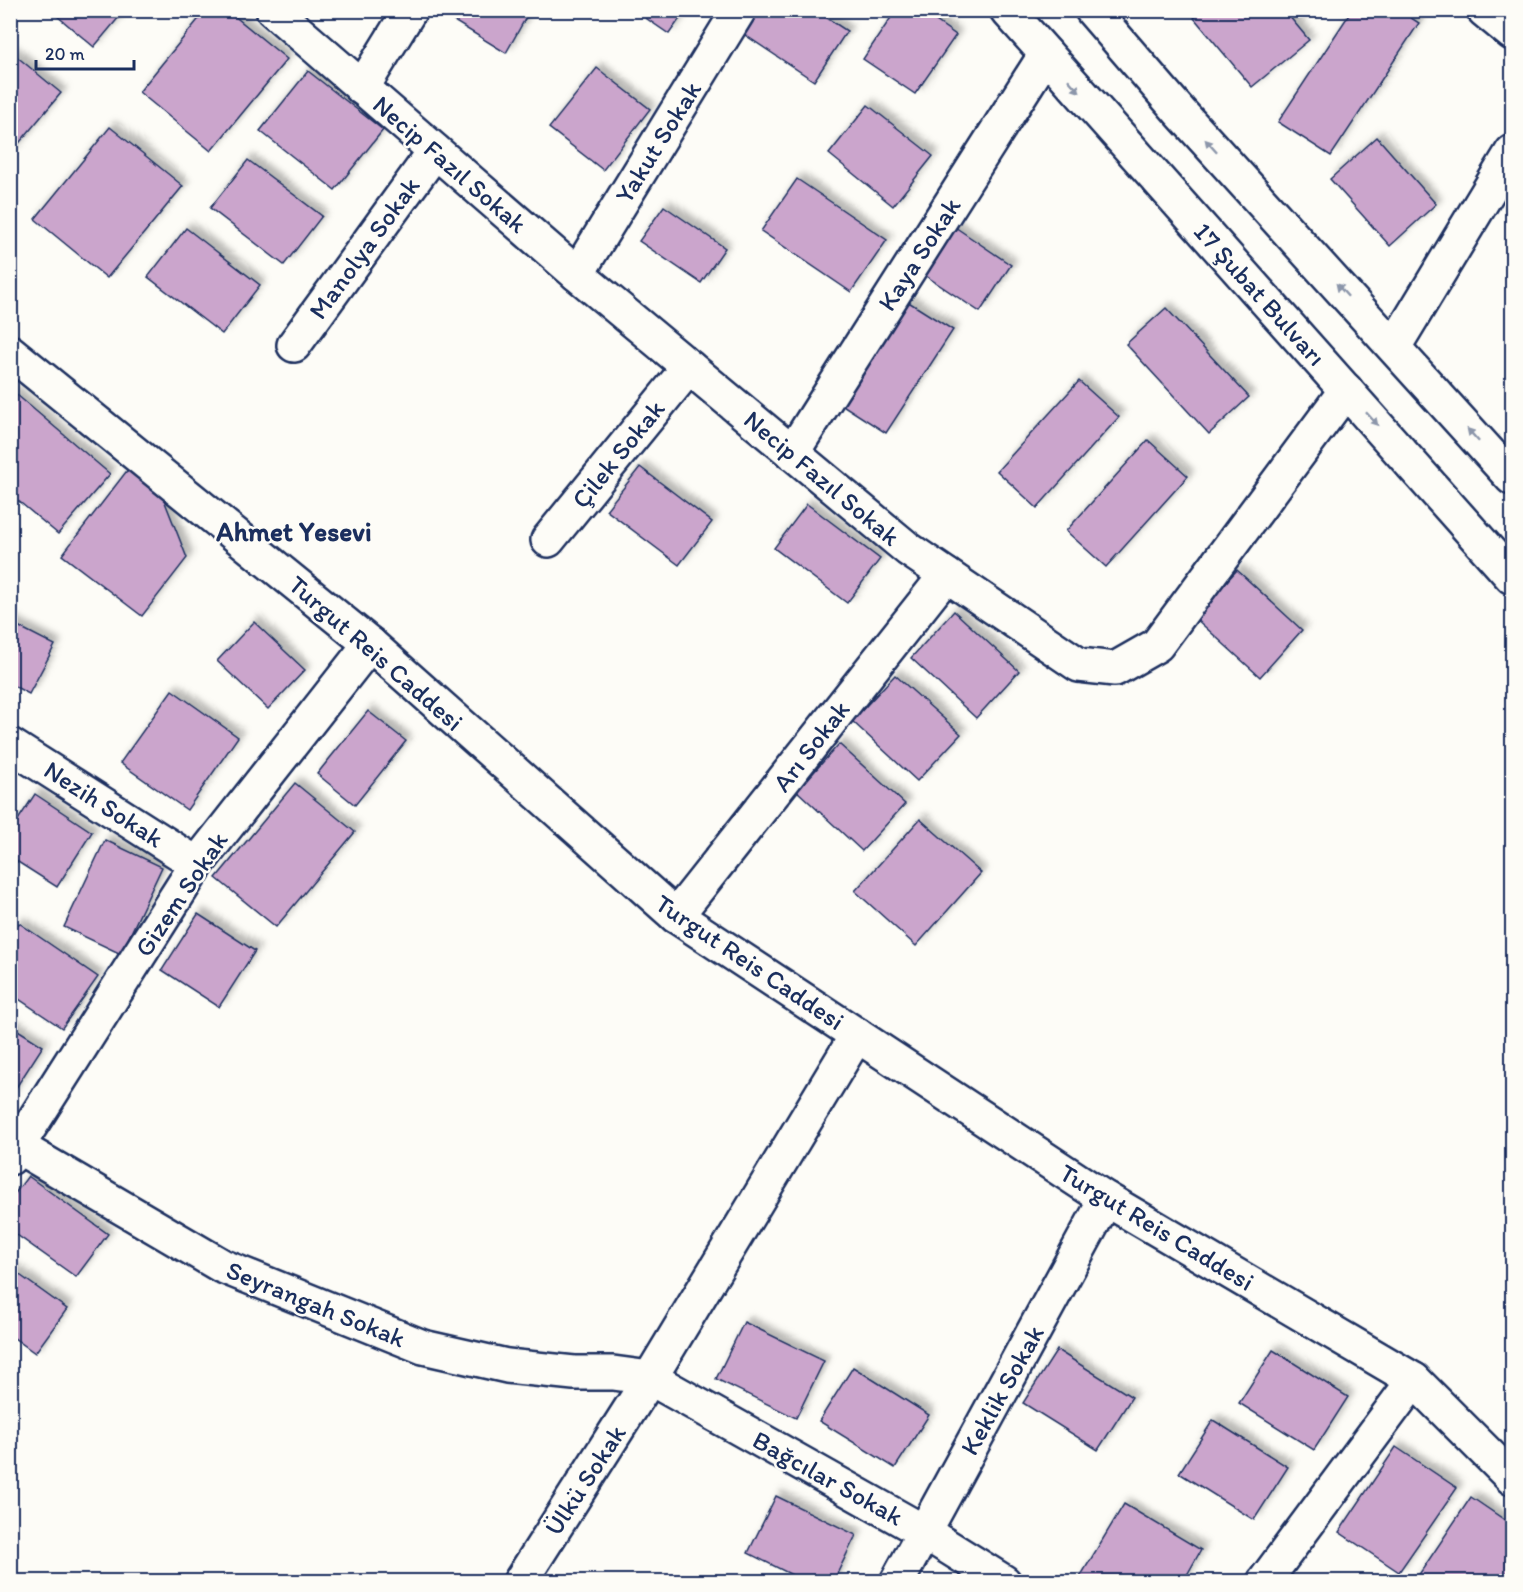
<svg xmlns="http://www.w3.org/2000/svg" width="1523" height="1592" font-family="Itim,sans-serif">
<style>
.building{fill:#cba5cc;stroke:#1b2f5e;stroke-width:1.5;filter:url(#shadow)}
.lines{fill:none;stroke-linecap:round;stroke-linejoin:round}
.street-casing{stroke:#1b2f5e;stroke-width:38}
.highway-casing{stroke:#1b2f5e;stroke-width:38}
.street{stroke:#fdfcf7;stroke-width:33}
.highway{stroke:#fdfcf7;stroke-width:33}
.oneway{fill:#8c96aa}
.labels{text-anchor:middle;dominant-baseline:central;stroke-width:5;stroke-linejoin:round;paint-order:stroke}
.street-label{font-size:26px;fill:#1b2f5e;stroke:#fdfcf7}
.neighbourhood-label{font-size:27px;font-weight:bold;fill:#1b2f5e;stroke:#fdfcf7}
</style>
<defs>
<filter id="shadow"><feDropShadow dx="5.5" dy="-5.5" stdDeviation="3" flood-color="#0004"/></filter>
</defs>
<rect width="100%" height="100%" fill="#fdfcf7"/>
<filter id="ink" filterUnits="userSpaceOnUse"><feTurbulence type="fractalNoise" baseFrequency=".0167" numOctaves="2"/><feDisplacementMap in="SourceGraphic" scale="12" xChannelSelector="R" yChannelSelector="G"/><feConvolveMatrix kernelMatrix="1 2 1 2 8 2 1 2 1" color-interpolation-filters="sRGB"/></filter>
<g filter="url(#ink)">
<g class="building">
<polygon points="50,10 125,10 94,47"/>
<polygon points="206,10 227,10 287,59 211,151 139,92"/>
<polygon points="436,10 530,10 506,53"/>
<polygon points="634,10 686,10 669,34"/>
<polygon points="756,10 815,10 847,31 814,81 742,33"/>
<polygon points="896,10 920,10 956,35 915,94 863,59"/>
<polygon points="1202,10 1284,10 1309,40 1252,87 1194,18"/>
<polygon points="1352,10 1399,10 1419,23 1331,156 1278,122"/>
<polygon points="10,51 61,93 10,154"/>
<polygon points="597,68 650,109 603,170 549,128"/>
<polygon points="308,71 383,130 335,190 260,131"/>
<polygon points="868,105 933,156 893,206 829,154"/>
<polygon points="110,127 183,186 107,278 35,219"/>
<polygon points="1377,137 1436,204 1390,246 1330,179"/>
<polygon points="248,160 322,216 284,265 210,208"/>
<polygon points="797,179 887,240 851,292 761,231"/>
<polygon points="664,206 725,248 701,283 639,241"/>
<polygon points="949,223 1011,265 980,312 917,270"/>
<polygon points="186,228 260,285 222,334 148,277"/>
<polygon points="907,301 953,330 886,433 841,404"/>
<polygon points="1166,308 1249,397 1209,434 1126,344"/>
<polygon points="1079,381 1119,417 1037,508 997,471"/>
<polygon points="10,389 110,474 58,534 10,494"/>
<polygon points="1148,440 1188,476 1106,567 1066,531"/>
<polygon points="640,467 712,522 679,565 606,510"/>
<polygon points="129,468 161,492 187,558 142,616 62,555"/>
<polygon points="807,504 880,559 847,603 774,548"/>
<polygon points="1237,570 1302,630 1260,677 1194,617"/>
<polygon points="954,611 1019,671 976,718 911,658"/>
<polygon points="10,622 55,645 29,694 10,684"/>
<polygon points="254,622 305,670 268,709 217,661"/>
<polygon points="895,675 961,734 917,781 852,721"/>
<polygon points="172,690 238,737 187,810 120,763"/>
<polygon points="368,711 406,741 355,805 317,774"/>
<polygon points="839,744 905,804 862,851 797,791"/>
<polygon points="295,783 355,832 276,927 216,878"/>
<polygon points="35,794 92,832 57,887 10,857 10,832"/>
<polygon points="920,819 981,873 916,946 855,891"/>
<polygon points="105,840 162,867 121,954 64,927"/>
<polygon points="198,914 255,951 219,1007 162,970"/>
<polygon points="19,923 98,977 62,1028 10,993 10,935"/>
<polygon points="10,1025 43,1046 10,1097"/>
<polygon points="28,1176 108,1234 76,1277 10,1230 10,1200"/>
<polygon points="10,1268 67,1309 35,1353 10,1335"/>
<polygon points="744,1322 824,1361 796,1418 716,1379"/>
<polygon points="1057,1350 1132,1397 1098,1450 1023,1403"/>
<polygon points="1273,1350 1348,1397 1314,1450 1239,1403"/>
<polygon points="853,1367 929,1415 895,1468 819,1421"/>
<polygon points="1213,1420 1288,1467 1254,1520 1179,1473"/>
<polygon points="1396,1447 1457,1488 1399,1572 1339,1532"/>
<polygon points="776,1496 856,1535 833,1582 806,1582 748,1553"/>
<polygon points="1471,1497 1512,1525 1512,1566 1502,1582 1414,1582"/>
<polygon points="1124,1504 1201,1550 1183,1582 1088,1582 1080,1577"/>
</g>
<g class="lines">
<g class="street-casing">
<g id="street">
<polyline points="273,10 577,274 908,549 1079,665 1115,669 1157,645 1346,390"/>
<polyline points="1484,10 1512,33"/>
<polyline points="362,88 410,10"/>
<polyline points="577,274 739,10"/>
<polyline points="294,345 435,151"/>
<polyline points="1394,347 1512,152"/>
<polyline points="10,352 370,644 676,916 1106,1199 1414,1380 1512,1478"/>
<polyline points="792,453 1046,54"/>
<polyline points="548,540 689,367"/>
<polyline points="10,745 197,864"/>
<polyline points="676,916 946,575"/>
<polyline points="10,1142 222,1266 423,1347 507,1366 574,1373 613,1373 650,1378 924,1532 1004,1582"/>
<polyline points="10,1158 197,864 370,644"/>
<polyline points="520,1582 650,1378 857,1035"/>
<polyline points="897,1582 1106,1199"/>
<polyline points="1264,1582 1414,1380"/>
</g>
</g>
<g class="highway-casing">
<g id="highway">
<polyline points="1007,10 1512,577"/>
<polyline points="1092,10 1180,112 1512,478"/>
</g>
</g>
<use href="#street" class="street"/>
<use href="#highway" class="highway"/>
</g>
<defs><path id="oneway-solid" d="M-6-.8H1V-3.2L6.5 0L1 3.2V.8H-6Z" transform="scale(1.5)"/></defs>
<g class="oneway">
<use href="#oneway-solid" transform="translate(1074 86) rotate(48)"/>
<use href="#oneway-solid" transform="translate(1211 146) rotate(-132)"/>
<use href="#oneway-solid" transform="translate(1342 290) rotate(-132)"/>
<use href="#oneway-solid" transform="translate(1372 419) rotate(48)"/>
<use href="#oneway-solid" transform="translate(1473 435) rotate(-132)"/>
</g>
</g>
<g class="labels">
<g class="street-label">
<text transform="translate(658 142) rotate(-58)">Yakut Sokak</text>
<text transform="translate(450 164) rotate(41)">Necip Fazıl Sokak</text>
<text transform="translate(364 248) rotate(-54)">Manolya Sokak</text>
<text transform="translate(919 254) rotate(-57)">Kaya Sokak</text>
<text transform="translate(1260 294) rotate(48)">17 Şubat Bulvarı</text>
<text transform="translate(618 454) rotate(-51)">Çilek Sokak</text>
<text transform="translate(822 478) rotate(40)">Necip Fazıl Sokak</text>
<text transform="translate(376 653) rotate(41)">Turgut Reis Caddesi</text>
<text transform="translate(811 746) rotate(-52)">Arı Sokak</text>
<text transform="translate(104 804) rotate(33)">Nezih Sokak</text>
<text transform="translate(181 894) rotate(-56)">Gizem Sokak</text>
<text transform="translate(750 962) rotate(34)">Turgut Reis Caddesi</text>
<text transform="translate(1157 1227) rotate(31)">Turgut Reis Caddesi</text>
<text transform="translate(316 1304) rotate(22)">Seyrangah Sokak</text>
<text transform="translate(1002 1390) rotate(-61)">Keklik Sokak</text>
<text transform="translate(828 1478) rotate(29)">Bağcılar Sokak</text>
<text transform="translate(585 1480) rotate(-57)">Ülkü Sokak</text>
</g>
<g class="neighbourhood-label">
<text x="294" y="531">Ahmet Yesevi</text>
</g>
</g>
<rect width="1523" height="1592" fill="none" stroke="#fdfcf7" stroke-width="36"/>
<rect x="18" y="18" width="1487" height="1556" fill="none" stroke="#1b2f5e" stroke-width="2" filter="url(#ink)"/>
<path d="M36 60v9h98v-9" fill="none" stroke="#1b2f5e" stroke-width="3"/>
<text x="45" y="60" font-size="18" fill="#1b2f5e" stroke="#fdfcf7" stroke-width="4.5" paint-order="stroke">20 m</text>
</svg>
